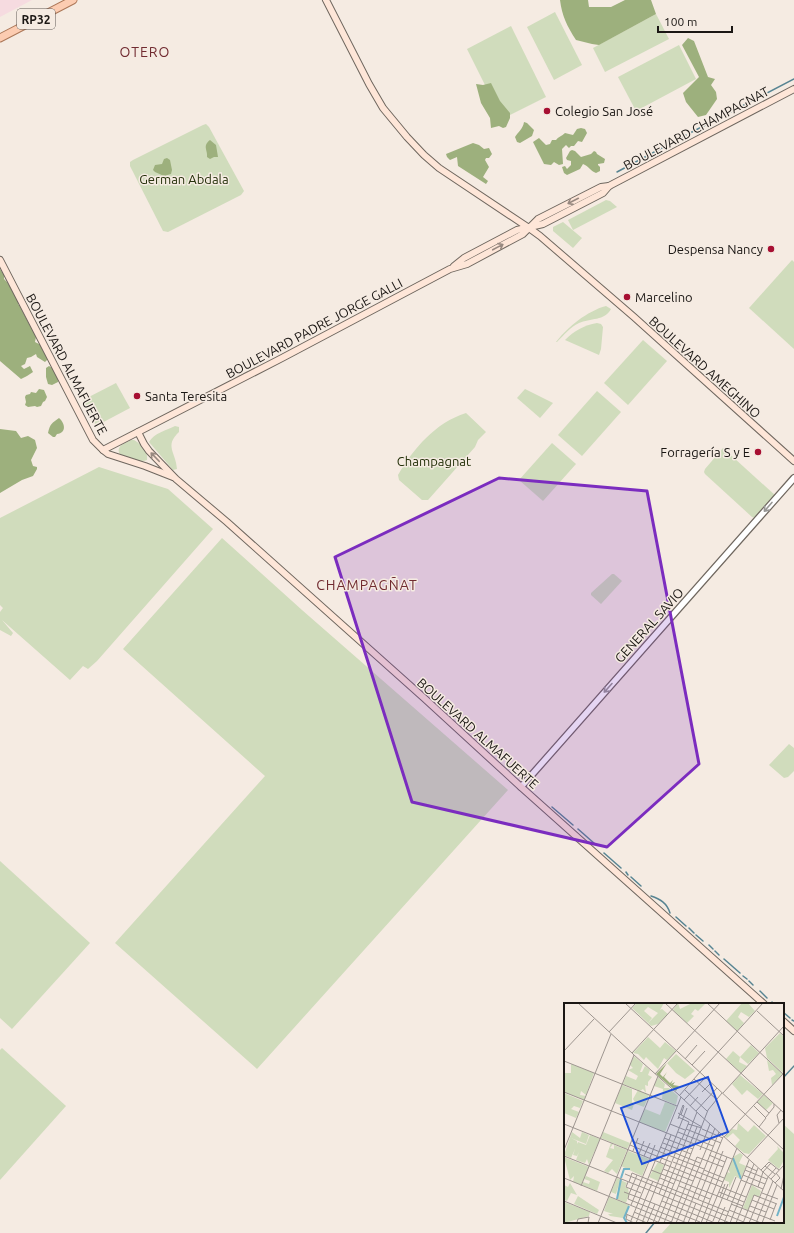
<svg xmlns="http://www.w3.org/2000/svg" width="794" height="1233" font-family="Ubuntu,sans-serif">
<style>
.industrial{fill:#f6dbe0}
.green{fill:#d0dcbc}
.forest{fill:#9db07d}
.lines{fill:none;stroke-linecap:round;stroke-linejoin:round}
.stream{stroke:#578492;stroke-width:1.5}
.tertiary-casing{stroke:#6f675f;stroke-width:8}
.secondary-casing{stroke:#6f675f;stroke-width:8}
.primary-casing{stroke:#ac7758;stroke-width:9}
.tertiary{stroke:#fff;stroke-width:5.5}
.secondary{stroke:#fee6d8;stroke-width:6}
.primary{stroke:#fcccb1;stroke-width:7}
.oneway{stroke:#988980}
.oneway2{stroke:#989795}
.marked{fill:#7b2cbf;fill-opacity:0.2;stroke:#7b2cbf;stroke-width:3;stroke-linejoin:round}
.poi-dot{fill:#a70f32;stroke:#f5ebe2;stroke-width:1.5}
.labels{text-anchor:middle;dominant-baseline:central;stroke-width:3;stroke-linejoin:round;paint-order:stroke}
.shield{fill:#f5ebe2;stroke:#5c5752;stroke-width:1}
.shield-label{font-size:12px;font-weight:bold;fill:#1b1714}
.poi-label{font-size:13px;fill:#1b1714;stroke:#f5ebe2;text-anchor:start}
.street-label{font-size:13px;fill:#1b1714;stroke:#f5ebe2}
.park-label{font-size:13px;fill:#25310a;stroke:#f5ebe2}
.neighbourhood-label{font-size:14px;letter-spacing:1px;fill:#712b31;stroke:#f5ebe2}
.inset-river{fill:none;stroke:#71b3c8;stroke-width:2}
.inset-road{fill:none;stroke:#9e9690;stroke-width:1}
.view{fill:#1d4ed8;fill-opacity:0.15;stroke:#1d4ed8;stroke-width:2}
.inset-edge{fill:none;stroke:#1b1714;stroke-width:2}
</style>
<rect width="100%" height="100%" fill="#f5ebe2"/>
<polygon class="industrial" points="0,0 32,0 0,17"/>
<g class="green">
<polygon points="555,12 582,65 554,80 527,27"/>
<polygon points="656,14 669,39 605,72 593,48"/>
<polygon points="511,26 546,97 502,119 467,49"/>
<polygon points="679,45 696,79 636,111 618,77"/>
<polygon points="206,124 209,127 244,191 241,195 168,232 163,231 130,166 130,162 133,160 203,125"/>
<polygon points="606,200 610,201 617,207 573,230 568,220"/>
<polygon points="563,222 582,238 573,248 553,231 553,227"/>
<polygon points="792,260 794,262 794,349 749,308"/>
<path d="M606,306L611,309C605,321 590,318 579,323C570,327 564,335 557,342H556C568,327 587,311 606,306Z"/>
<path d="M597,323L601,324L603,327L601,349L599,355L565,340C574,331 584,325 597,323Z"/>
<polygon points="643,340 667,361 628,405 604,383"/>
<polygon points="116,383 130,408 96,426 83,400"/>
<polygon points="525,389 553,403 540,418 517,398"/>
<polygon points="597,391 621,412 582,456 558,435"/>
<path d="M466,413L486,432L478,440L475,447L428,500H422L399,480L398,475C414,448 435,423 466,413Z"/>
<path d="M175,426L179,427V432C164,446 176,452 177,469L173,470L149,442C154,433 167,430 175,426Z"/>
<path d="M131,440H134C140,443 149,453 147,460C140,463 125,458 119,453C117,445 124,444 131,440Z"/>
<polygon points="552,443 576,464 543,501 519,480"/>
<polygon points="723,448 776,496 757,517 755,518 752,517 705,474 704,472 705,469"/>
<polygon points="99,467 168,489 213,529 97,661 88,669 83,666 70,680 2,620 13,633 11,636 0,630 0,612 3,608 0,605 0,518"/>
<polygon points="222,538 302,610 508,790 257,1069 115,943 265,776 123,649"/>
<polygon points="612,574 614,574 622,581 601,604 591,595 591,593"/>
<polygon points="789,744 794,748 794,771 788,777 784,778 769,765"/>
<polygon points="0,861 90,943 12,1029 0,1018"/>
<polygon points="2,1048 66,1106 0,1180 0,1050"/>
<polygon points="783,1124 794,1134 794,1233 662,1233 672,1222 783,1222"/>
</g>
<g class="forest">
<path d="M560,0H588L589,7H611L625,0H651L656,14L599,45L592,44L576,40C567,26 562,16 560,0Z"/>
<polygon points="688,38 694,41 708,77 715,79 711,85 716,92 717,99 706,115 698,117 686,102 683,93 699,77 682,45"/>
<polygon points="491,83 500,101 510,113 510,118 506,127 503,128 499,126 491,128 490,118 481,103 476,84 483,85"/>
<path d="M524,122L527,123L534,130L532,136L520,143L517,142L515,137C518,132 523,129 524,122Z"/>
<path d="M581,128L585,129L587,133L582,142L578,141L574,146H571L569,148L566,145L562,149L563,164L559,165L554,162L551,165L544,164L533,142L539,138L546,145L550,144L552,140H556C558,137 562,136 565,133L573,135L577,129Z"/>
<path d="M210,140L216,145L218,157H214L210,159L207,157C208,150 202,146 210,140Z"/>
<polygon points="473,143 479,145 484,149 489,148 492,154 489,158 486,158 485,160 489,167 483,177 488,181 486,184 458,166 457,157 450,160 447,157 446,154"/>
<path d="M572,150L575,151L581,157L591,154L594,151L596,152L597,154L605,159L604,163L598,164V165L600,167V171L596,173C590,171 589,166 583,164L580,169L567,175L564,173L562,167L565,166L567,169L571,165V161L567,160L566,158L570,151Z"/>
<polygon points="167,158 170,160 172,170 171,174 164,176 155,172 153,170 155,165 162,164 164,159"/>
<polygon points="0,269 4,275 4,279 7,282 18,301 18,304 19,305 36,337 35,342 41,345 49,358 45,362 37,357 36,354 31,357 27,358 25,364 21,366 24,369 30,366 33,372 27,376 21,379 0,361"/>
<path d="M49,366C55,369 58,375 58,382L52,385L48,384L46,377V368Z"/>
<polygon points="39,389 44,390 47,397 45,401 43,402 41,406 37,407 35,406 28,407 25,405 26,402 25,397 26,395 30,394 31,392 36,393"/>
<path d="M59,418C65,423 67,433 57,434L55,437H53L48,433C50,424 52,423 59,418Z"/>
<polygon points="0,429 16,431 21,438 28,436 35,440 37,448 31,460 33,466 37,467 37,469 33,476 22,480 0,493"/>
</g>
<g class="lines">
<g class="stream">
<polyline points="690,133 794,79"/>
<polyline points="617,172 686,135"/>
<polyline points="552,807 573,825"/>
<polyline points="578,829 595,844"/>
<polyline points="604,853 621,868"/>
<polyline points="626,872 628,875"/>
<polyline points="631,877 641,886"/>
<path d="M651,896C660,899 667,903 670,913"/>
<polyline points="676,917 686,926"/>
<polyline points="689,928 694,933"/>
<polyline points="696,935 703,941"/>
<polyline points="709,945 713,949"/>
<polyline points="715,951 719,955"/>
<polyline points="724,959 740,973"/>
<polyline points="743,976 747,979"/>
<polyline points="749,981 753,985"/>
<polyline points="760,991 767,998"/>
<polyline points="772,1002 774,1004"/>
<polyline points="783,1012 790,1018"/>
<polyline points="792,1020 794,1021"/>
<polyline points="783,1078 794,1066"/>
<polyline points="646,1233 655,1222"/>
</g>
<g class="tertiary-casing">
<polyline id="tertiary" points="521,787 794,478"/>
</g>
<g class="secondary-casing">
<g id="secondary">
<polyline points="326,0 369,84 383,108 407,137 424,155 439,168 529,228 540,236 634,317 794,461"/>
<polyline points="0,260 93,440 103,450 108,454 145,466 173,477"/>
<polyline points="454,266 464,258 517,230 543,224 603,193 609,186 794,89"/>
<polyline points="138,432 144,444 149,451 176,479 227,522 424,698 521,787 764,1004"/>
<polyline points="103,450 282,358 450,269 467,264 523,234 538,219 601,187 609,186"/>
<polyline points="783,1021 794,1031"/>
</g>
</g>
<g class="primary-casing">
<polyline id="primary" points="0,38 73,0"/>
</g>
<use href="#tertiary" class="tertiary"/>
<use href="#secondary" class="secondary"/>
<use href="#primary" class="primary"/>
</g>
<defs><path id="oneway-shaft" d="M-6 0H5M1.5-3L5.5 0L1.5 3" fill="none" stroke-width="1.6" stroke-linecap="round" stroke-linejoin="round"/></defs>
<g class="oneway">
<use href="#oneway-shaft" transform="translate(573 201) rotate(153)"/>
<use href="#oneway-shaft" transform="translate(498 247) rotate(-28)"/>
<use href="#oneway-shaft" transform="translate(155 457) rotate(-134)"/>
</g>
<g class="oneway2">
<use href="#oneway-shaft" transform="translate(768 507) rotate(131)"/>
<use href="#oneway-shaft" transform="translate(608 688) rotate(132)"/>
</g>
<path class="marked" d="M499,478L647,491L699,764L607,847L412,802L335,557Z"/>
<g class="poi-dot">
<circle cx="547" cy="111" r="4"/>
<circle cx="771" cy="249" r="4"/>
<circle cx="627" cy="297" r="4"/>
<circle cx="137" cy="396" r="4"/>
<circle cx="758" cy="452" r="4"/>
</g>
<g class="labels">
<rect class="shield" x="17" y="9" width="38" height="20" rx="3"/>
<g class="shield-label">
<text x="36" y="19">RP32</text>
</g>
<g class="poi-label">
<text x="555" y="111">Colegio San José</text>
<text x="763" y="249" text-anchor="end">Despensa Nancy</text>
<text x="635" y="297">Marcelino</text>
<text x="145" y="396">Santa Teresita</text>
<text x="750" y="452" text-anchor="end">Forragería S y E</text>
</g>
<g class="street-label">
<text transform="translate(696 128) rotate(-28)">BOULEVARD CHAMPAGNAT</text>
<text transform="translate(314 328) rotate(-28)">BOULEVARD PADRE JORGE GALLI</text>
<text transform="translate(67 364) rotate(62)">BOULEVARD ALMAFUERTE</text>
<text transform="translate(705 367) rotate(42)">BOULEVARD AMEGHINO</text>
<text transform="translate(649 625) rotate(-48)">GENERAL SAVIO</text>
<text transform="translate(478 733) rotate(42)">BOULEVARD ALMAFUERTE</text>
</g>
<g class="park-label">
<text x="184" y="179">German Abdala</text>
<text x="434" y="461">Champagnat</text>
</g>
<g class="neighbourhood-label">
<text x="145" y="52">OTERO</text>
<text x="367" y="585">CHAMPAGÑAT</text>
</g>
</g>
<g transform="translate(564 1003)">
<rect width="220" height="220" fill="#f5ebe2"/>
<path d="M73,0H100L96,7L98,6L104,11L94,21L87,23L84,20L94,10L84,4L80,8L88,15L84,20L68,5ZM114,0L116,6L128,0H142L134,8L131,6L127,11L130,13L123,20L109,7ZM178,0H184L191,8L185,14L177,9L174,14L180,20L173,28L162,18ZM216,30L220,34L219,70L203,55L201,45ZM84,34L96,45L101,39L112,48L103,57L100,55L94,66L82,54L80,57L74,51L69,50ZM187,42L195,50L184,61L176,54ZM169,48L176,54L175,59L183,63L177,70L162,56ZM112,51L131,68L121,76L112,70L103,60ZM70,53L79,61L76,69H78L81,63L86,67L84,72L88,74L84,79V83L81,82L82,90L79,86L76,88L85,92L80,104L72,101L69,96L74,87L59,81L62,73L72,77L74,73L64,67L69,65L66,62ZM203,57L219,71L208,82L207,75L212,71L209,67L205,68ZM7,61L30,70L22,92L17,88L16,92L22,93L20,97L0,89V70H7ZM176,72L199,91L194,96L183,87L178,92L168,81ZM94,74L101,81L100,85H105L114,93L112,102L98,96L99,86L90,83ZM58,82L68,86V99L70,101L68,107L51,100ZM0,90L19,98L16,105L10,103L7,106L15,109L12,115L0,110ZM200,92L209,100L202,107L193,99ZM101,99L112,103L101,129L75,119L81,106L96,112ZM174,120L184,129L190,122L202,133L185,151L180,150L171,143L176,137L169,130L163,135L161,133L168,126L173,127ZM8,129L16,135L18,129L25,132L22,141L7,135L13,138V141L14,139L22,142L26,132L36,136L28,154L22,151L28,154L25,162L23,156L21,160L12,157L15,149L13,153L9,152L11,146L7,155L0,152ZM39,129L66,140L63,146L37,135ZM47,140L49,141L46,145L50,146V142L63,147L53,171L48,166L44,170L40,168L49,157L42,154ZM213,143L219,149L220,157L215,166L204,157L214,146ZM64,148L85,156L78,173L57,163ZM176,150L179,152L175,160L182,163L177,176L169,154ZM0,154L25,164L17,182L9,179L10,173L6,177ZM169,155L176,176L171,173L165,185V179L160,177L163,169L166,170L164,166ZM94,159L100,162L94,178L85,174ZM22,173L36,179L33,188L18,182L19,179L25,181L26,178L20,176ZM53,175L63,180L61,184L64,185L65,191L62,200L53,196L55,181L52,191L47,189ZM6,180L13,192L7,190L3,198L0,197V182L4,184ZM188,182L197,188L195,194L190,192L184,207L179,205ZM14,193L35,207L33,211L10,201ZM45,194L65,202L59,215L46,213L44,211H49L40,208ZM0,199L26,209L25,213L0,220Z" fill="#d0dcbc"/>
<path d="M103,60L96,71L99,74L103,69L100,74L106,80L109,77L107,81L111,79L109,82L115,83L112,88L92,71Z" fill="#9db07d"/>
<path class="inset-river" d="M169,155L177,176M57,175L60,166H66M53,196L57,176M213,213L220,194M63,220L60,215L65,203"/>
<path class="inset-road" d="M14,0L68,50M61,0L220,147M101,0L220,110M143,0L220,72M193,8L220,33M45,29L72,0M0,48L30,16M70,52L115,92M121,56L133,42M0,58L113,103M128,62L141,48M136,69L199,0M91,71L156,0M130,76L152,96M121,87L143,108M0,89L168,156M138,89L147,80M159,90L220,23M115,92L137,113M115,93L136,69M120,97L141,75M193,99L205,110M126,103L134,94M190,103L202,115L195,124M132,108L153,85M114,110L138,124M136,112L220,188M114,114L125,119L118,136M202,114L210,104V101M114,116L119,102L120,103L117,112M215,120L213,112L217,107M0,121L182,194M106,121L121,127M124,121L138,125M122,126L157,140M138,126L159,135M114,129L149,143M160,134L219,71M100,135L129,146M68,138L140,166M99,140L127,151M66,142L107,159M96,144L136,160M0,147L47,31M136,147L146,121M69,148L74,135M75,151L80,138M145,152L161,159M0,153L80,185M80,153L86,140M86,155L91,142M183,155L220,115M96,159L107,132M109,159L159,179M182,163L193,168M201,163L211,171M99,166L129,178M87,167L179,203M140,167L160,175M181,167L203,176M197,167L205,159L215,167M199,169L207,160M61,171L163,213M179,172L201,181M204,174L212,165M0,175L110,220M96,175L110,181M207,176L220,162M177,177L199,186M64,179L62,184L77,190M65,179L68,170L165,209M211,180L216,175L212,170M17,183L70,52L68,50L114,0M115,183L146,196M194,184L199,169M80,185L166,220M217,186L220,172M60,189L76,195M155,189L180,199M198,190L214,196M65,191L64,196L123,220M65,191L73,172M95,191L117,136M177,192L190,161M156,194L161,181M76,195L136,219M134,196L159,134M81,197L89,178M163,197L172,174M188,197L210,206M0,198L53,220M98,198L151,220M167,201L211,218M67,202L86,156M186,203L202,209M165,207L197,220M70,209L96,220M62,211L83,220M63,212L62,216L70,220M163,212L182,220M206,217L212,201M149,218L164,181M13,219L14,216L25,214L24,220M34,220L94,73M66,220L117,94M72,220L81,197M78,220L123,105M83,220L91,201M89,220L133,109M94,220L133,124M100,220L144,107L158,90M107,220L133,154L159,164M112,220L151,125M119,220L155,129M124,220L132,200M131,220L159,148M137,220L163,154M142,220L173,145M154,220L161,204M160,220L185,157M166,220L177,192M172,220L194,165M179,220L190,192L213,201M185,220L204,174M192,220L209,178M198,220L213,182"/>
<path class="view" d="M144,74L164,129L78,161L57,105Z"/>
<rect width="220" height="220" class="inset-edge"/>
</g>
<path d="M658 26v6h74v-6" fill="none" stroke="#1b1714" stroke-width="2"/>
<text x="664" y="26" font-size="12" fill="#1b1714" stroke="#f5ebe2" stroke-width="3" paint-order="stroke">100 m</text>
</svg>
